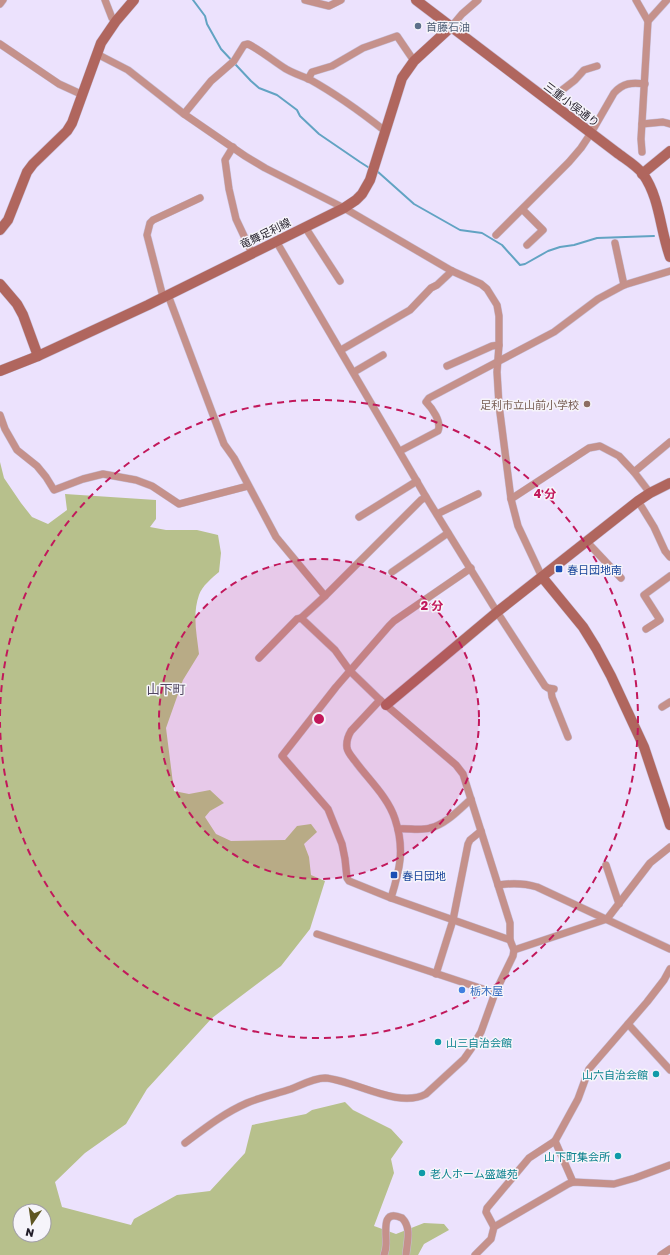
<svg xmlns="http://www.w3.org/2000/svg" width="670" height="1255" font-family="'Golos Text','Noto Sans JP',sans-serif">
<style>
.green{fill:#b7c08c;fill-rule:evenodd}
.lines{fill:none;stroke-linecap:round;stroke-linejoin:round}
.stream{stroke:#62a3c3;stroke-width:2}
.street-casing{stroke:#c7bed7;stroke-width:8}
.secondary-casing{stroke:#c7bed7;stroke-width:11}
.street{stroke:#c5918b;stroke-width:7}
.secondary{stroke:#b0665e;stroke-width:10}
.ring{fill:none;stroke:#c2185b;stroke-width:2;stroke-dasharray:7 5}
.service-dot{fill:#5c6f8a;stroke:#f6f4fa;stroke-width:1.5}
.education-dot{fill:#8d6e63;stroke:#f6f4fa;stroke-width:1.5}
.transit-dot{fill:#1a4fb4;stroke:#f6f4fa;stroke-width:1.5}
.shop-dot{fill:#3f7fe0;stroke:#f6f4fa;stroke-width:1.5}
.culture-dot{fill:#0f9aa8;stroke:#f6f4fa;stroke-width:1.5}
.labels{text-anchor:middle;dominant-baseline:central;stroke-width:3;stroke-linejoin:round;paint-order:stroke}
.service-label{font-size:11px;fill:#4e5e75;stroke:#f6f4fa;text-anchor:start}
.street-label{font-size:11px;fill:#211c28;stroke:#f6f4fa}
.education-label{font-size:11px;fill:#785e54;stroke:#f6f4fa;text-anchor:end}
.transit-label{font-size:11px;fill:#164399;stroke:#f6f4fa;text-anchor:start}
.shop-label{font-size:11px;fill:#366cbe;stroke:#f6f4fa;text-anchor:start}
.culture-label{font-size:11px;fill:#0d838f;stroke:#f6f4fa;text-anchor:start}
.quarter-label{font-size:13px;fill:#514761;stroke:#f6f4fa}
.centre{fill:#c2185b;stroke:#f6f4fa;stroke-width:2}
.ring-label{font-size:12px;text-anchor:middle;font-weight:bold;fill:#c2185b;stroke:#f6f4fa;stroke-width:3;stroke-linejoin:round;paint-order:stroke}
</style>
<rect width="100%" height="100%" fill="#ece2fd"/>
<path class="green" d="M0,462L4,478L21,503L32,517L48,524L67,510L65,494L156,500V519L150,527L166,530H197L218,535L221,553L219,572C212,578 202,586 199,595C192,615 197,635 199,654L183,680L166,728L174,791L189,794L210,790L224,803L210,811L205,817L216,834L231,841L285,840L297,826L311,824L317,832L304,844L309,857L311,875L325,881L310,929L281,966L212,1018L147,1089L126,1124L85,1153L55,1182L62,1207L131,1225L134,1219L177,1195L210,1191L245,1153L252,1125L306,1114L312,1110L345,1102L353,1110L391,1129L403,1142L391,1159L394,1173L374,1226L396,1234L424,1223L444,1224L449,1230L424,1244L418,1255H0ZM20,1211H44V1235H20Z"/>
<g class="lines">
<g class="stream">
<polyline points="193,0 205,16 207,24 221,49 251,81 259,88 277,95 297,110 300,116 319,134 360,162 371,169"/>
<polyline points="377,171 414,204 460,230 482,233 502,245 520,265 525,264 548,251 560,247 574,245 597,238 654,236"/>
</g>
<g class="street-casing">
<g id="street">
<polyline points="105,0 112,18 116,21"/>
<polyline points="305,0 329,6 341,0"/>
<polyline points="636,0 648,21 641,139 642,152"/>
<polyline points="0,4 3,0"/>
<polyline points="648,21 667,0"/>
<polyline points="451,27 462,14 478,0"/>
<polyline points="0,44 59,84 83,95"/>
<polyline points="97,54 128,70 184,114 245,156 265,168 344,208 452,271 481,284 487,289 497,305 499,316 499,345 497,372 499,405 511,499 518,526 542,577"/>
<polyline points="308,79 312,72 332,66 363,48 397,36 414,61"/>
<polyline points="548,101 575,80 584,70 597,66"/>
<path d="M184,114L211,81L234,61L244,45L248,44C262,51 273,61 286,69C293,73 301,76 309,79C336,94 361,112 385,131"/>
<polyline points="642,124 663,122 670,124"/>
<polyline points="233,147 225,160 229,189 236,219 252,253"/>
<polyline points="523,210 543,230 527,245"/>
<polyline points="305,227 340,281"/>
<path d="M496,235L569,162L581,148L591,133L614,93C623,83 632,82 645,84"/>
<polyline points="276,241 426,497 497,612 545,686 548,688 554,689"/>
<polyline points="615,243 624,285"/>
<polyline points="168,295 224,444 234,458 276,537 325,596"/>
<polyline points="163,297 147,235 150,223 153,220 200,198"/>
<polyline points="341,350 410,310 431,288 437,285 452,271"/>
<polyline points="447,366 492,346 499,345"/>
<polyline points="354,372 383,355"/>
<polyline points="0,415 5,429 17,450 37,466 46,477 54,490 83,479 103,474 136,480 152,486 179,504 248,486"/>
<path d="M400,451L438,431C442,422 432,408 426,402L429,398L554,332L598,299L624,285L670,271"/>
<polyline points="634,472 670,442"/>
<polyline points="511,499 589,448 600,446 619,456 634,472 650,493"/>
<polyline points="638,501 654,527 665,551 670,557"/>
<polyline points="437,514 478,494"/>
<polyline points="359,517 417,481"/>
<polyline points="587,542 621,578"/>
<polyline points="471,568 394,621 389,626 336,687 282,756 328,809 342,844 345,859 347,878 349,881 391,898 510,940"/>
<polyline points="392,572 448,533"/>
<polyline points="646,629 660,620 644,595 670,576"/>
<polyline points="259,658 297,619 301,618 325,596 421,500 426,497"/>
<polyline points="551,690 552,697 568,737"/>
<path d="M380,700L351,731C348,736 346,741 347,748C348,753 352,757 355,761C368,779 388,797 395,819C405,849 400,869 391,898"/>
<polyline points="662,707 670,702"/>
<path d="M398,829C409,828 420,831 430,828C445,825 460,809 471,799"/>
<polyline points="606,865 619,904"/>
<path d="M498,885C511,883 524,883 537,887L670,949"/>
<polyline points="317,934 495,993"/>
<polyline points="514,950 607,919 650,863 670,847"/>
<polyline points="436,974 453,920 468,844 470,840 481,831"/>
<polyline points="628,1024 670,1070"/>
<polyline points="555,1141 573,1182"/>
<path d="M185,1143C205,1128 224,1113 247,1103C261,1097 276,1094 291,1089C301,1085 314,1078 325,1078C354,1080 398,1109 426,1094L464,1059L471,1049L481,1032L495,993L513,956L514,950L510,940V923L463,774L456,765L380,700L350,671L335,650L301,618"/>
<polyline points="494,1227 486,1212 487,1208 529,1158 555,1141 578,1099 589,1069 647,1002 664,980 670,969"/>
<path d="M384,1255C385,1252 386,1249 386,1245C387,1234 380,1208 402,1218C412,1228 407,1242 406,1255"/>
<polyline points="475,1255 491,1239 494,1227 568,1184 573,1182 614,1184 635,1178 670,1165"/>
<polyline points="661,1255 670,1249"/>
</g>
</g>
<g class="secondary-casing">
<g id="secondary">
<path d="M416,0L616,152C625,159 636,165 643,174C660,198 660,230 670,257"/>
<polyline points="642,174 670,151"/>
<polyline points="0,230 8,220 27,172 33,164 67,131 72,123 101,43 116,21 134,0"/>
<polyline points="0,284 17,304 23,315 38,356"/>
<polyline points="0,371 38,356 148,305 344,208 356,200 362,194 370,180 402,78 414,61 451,27"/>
<polyline points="542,577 583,627 596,648 611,676 644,747 670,825"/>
<polyline points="386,705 497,612 638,501 650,493 670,483"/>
</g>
</g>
<use href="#street" class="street"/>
<use href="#secondary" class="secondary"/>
</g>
<circle cx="319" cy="719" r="160" fill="#c2185b" fill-opacity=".12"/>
<g class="ring">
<circle cx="319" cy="719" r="160"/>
<path d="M0 716A319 319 0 1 1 0 722"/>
</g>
<circle class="service-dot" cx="418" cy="26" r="4"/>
<circle class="education-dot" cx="587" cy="404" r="4"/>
<g class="transit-dot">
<rect x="555" y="565" width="8" height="8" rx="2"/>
<rect x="390" y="871" width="8" height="8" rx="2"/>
</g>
<circle class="shop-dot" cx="462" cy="990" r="4"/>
<g class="culture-dot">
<circle cx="438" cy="1042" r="4"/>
<circle cx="656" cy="1074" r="4"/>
<circle cx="618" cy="1156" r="4"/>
<circle cx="422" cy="1173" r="4"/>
</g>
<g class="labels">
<g class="service-label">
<text x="426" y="26">首藤石油</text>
</g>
<g class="street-label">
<text transform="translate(572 104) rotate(37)">三重小俣通り</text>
<text transform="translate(265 233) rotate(-26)">竜舞足利線</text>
</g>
<g class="education-label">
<text x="579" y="404">足利市立山前小学校</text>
</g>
<g class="transit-label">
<text x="567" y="569">春日団地南</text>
<text x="402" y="875">春日団地</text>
</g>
<g class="shop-label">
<text x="470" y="990">栃木屋</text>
</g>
<g class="culture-label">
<text x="446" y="1042">山三自治会館</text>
<text x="648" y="1074" text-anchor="end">山六自治会館</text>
<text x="610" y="1156" text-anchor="end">山下町集会所</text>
<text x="430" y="1173">老人ホーム盛雄苑</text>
</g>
<g class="quarter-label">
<text x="166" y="689">山下町</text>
</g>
</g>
<circle cx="319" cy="719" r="6" class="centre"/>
<g class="ring-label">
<text x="545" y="498">4 分</text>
<text x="432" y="610">2 分</text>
</g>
<g transform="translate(32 1223) rotate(193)"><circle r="19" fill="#f6f4fa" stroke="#a19ea6"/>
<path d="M0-3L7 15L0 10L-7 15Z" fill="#5f5623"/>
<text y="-6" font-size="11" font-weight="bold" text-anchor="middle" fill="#211c28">N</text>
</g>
</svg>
